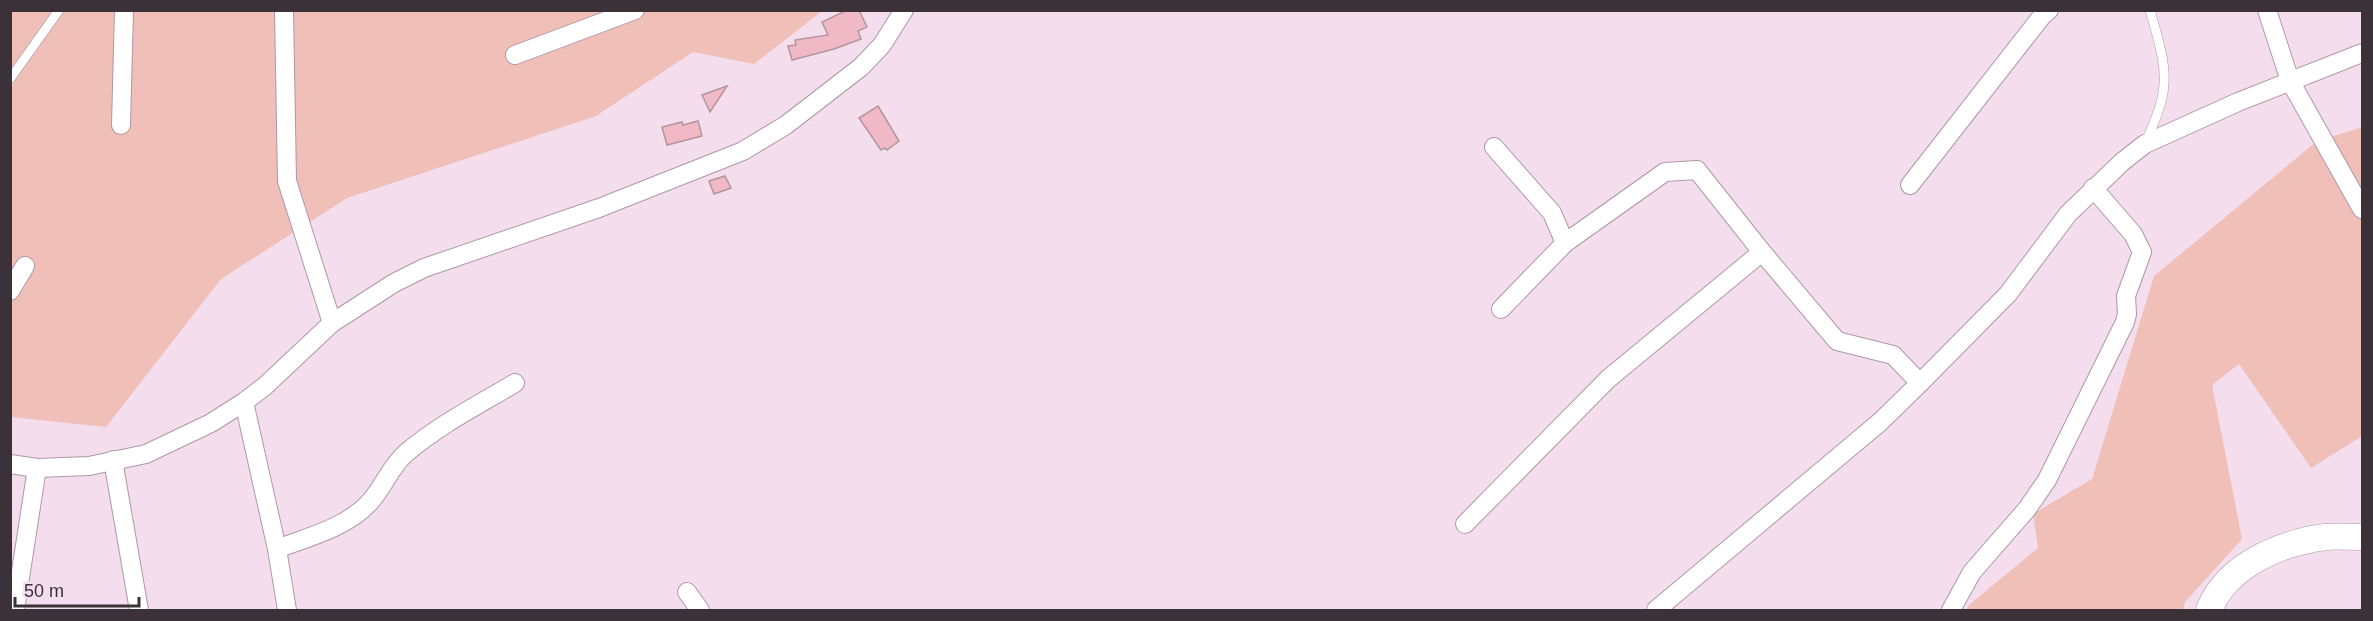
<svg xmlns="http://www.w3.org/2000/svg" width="2373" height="621" font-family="Helvetica,sans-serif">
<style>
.green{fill:#f0bfb7}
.building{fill:#f1b9c6;stroke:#b1969c;stroke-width:1.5}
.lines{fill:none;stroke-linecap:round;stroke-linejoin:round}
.lane-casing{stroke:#ae98a7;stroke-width:10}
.street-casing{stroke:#ae98a7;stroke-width:20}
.secondary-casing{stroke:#ae98a7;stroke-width:27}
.lane{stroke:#fff;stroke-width:9}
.street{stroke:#fff;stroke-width:18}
.secondary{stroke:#fff;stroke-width:26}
</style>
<rect width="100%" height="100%" fill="#f4dded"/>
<g class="green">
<polygon points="11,11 822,11 754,64 693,52 596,116 347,198 221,279 106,427 11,417"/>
<polygon points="2362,127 2362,436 2311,468 2239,364 2212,385 2242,539 2185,602 2183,610 1966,610 1969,605 2038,548 2033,514 2092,479 2154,276 2316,142"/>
</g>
<g class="building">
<polygon points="847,10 859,10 867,27 858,31 861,39 834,49 792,60 788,46 796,45 795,40 828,35 822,22"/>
<polygon points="727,86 710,112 702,95"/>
<polygon points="878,106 899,141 887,150 885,148 881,150 859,118"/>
<polygon points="698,121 702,136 667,145 662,127 682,122 683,125"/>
<polygon points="725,176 731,188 714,194 709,181"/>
</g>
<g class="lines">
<g class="lane-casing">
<g id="lane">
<polyline points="10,79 59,10"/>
<path d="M2146,141C2153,126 2160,110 2163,93C2168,66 2157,36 2150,10"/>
</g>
</g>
<g class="street-casing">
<g id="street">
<polyline points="284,10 287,181 332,323"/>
<polyline points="2267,10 2290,81 2362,209"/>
<polyline points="515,55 635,10"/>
<polyline points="121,125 124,10"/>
<polyline points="1494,147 1552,213 1565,243 1501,309"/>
<polyline points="1910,185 2042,16 2049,10"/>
<polyline points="1565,243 1665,172 1697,170 1762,252 1837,341 1893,355 1920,383"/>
<polyline points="10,291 25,266"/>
<polyline points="244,402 277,549 287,610"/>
<polyline points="113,460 139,610"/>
<polyline points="10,464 37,468 89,466 146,454 211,423 244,402 265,386 332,323 394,283 424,268 599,208 743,151 786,125 861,67 882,45 904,10"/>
<polyline points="1465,524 1608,379 1762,252"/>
<path d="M277,549C308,537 345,528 368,504C383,489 389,468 406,453C439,425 478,405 515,383"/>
<polyline points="687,592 700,610"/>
<polyline points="15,610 37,468"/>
<polyline points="1656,610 1880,422 1920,383 2008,294 2068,214 2122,162 2145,144 2238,102 2362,53"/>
<polyline points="1951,610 1972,572 2027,509 2047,480 2125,322 2127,314 2126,296 2142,252 2133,234 2093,188"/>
</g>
</g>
<g class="secondary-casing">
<path id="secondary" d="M2209,610C2227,565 2280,543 2325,537C2337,536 2350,537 2362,537"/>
</g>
<use href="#lane" class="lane"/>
<use href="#street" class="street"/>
<use href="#secondary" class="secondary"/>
</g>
<rect width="2373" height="621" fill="none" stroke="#3b3239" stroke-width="24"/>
<path d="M15 597v9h124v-9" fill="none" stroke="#3b3239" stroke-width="3"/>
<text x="24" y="597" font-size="18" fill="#3b3239" stroke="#f4dded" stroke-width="4.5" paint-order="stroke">50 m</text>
</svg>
